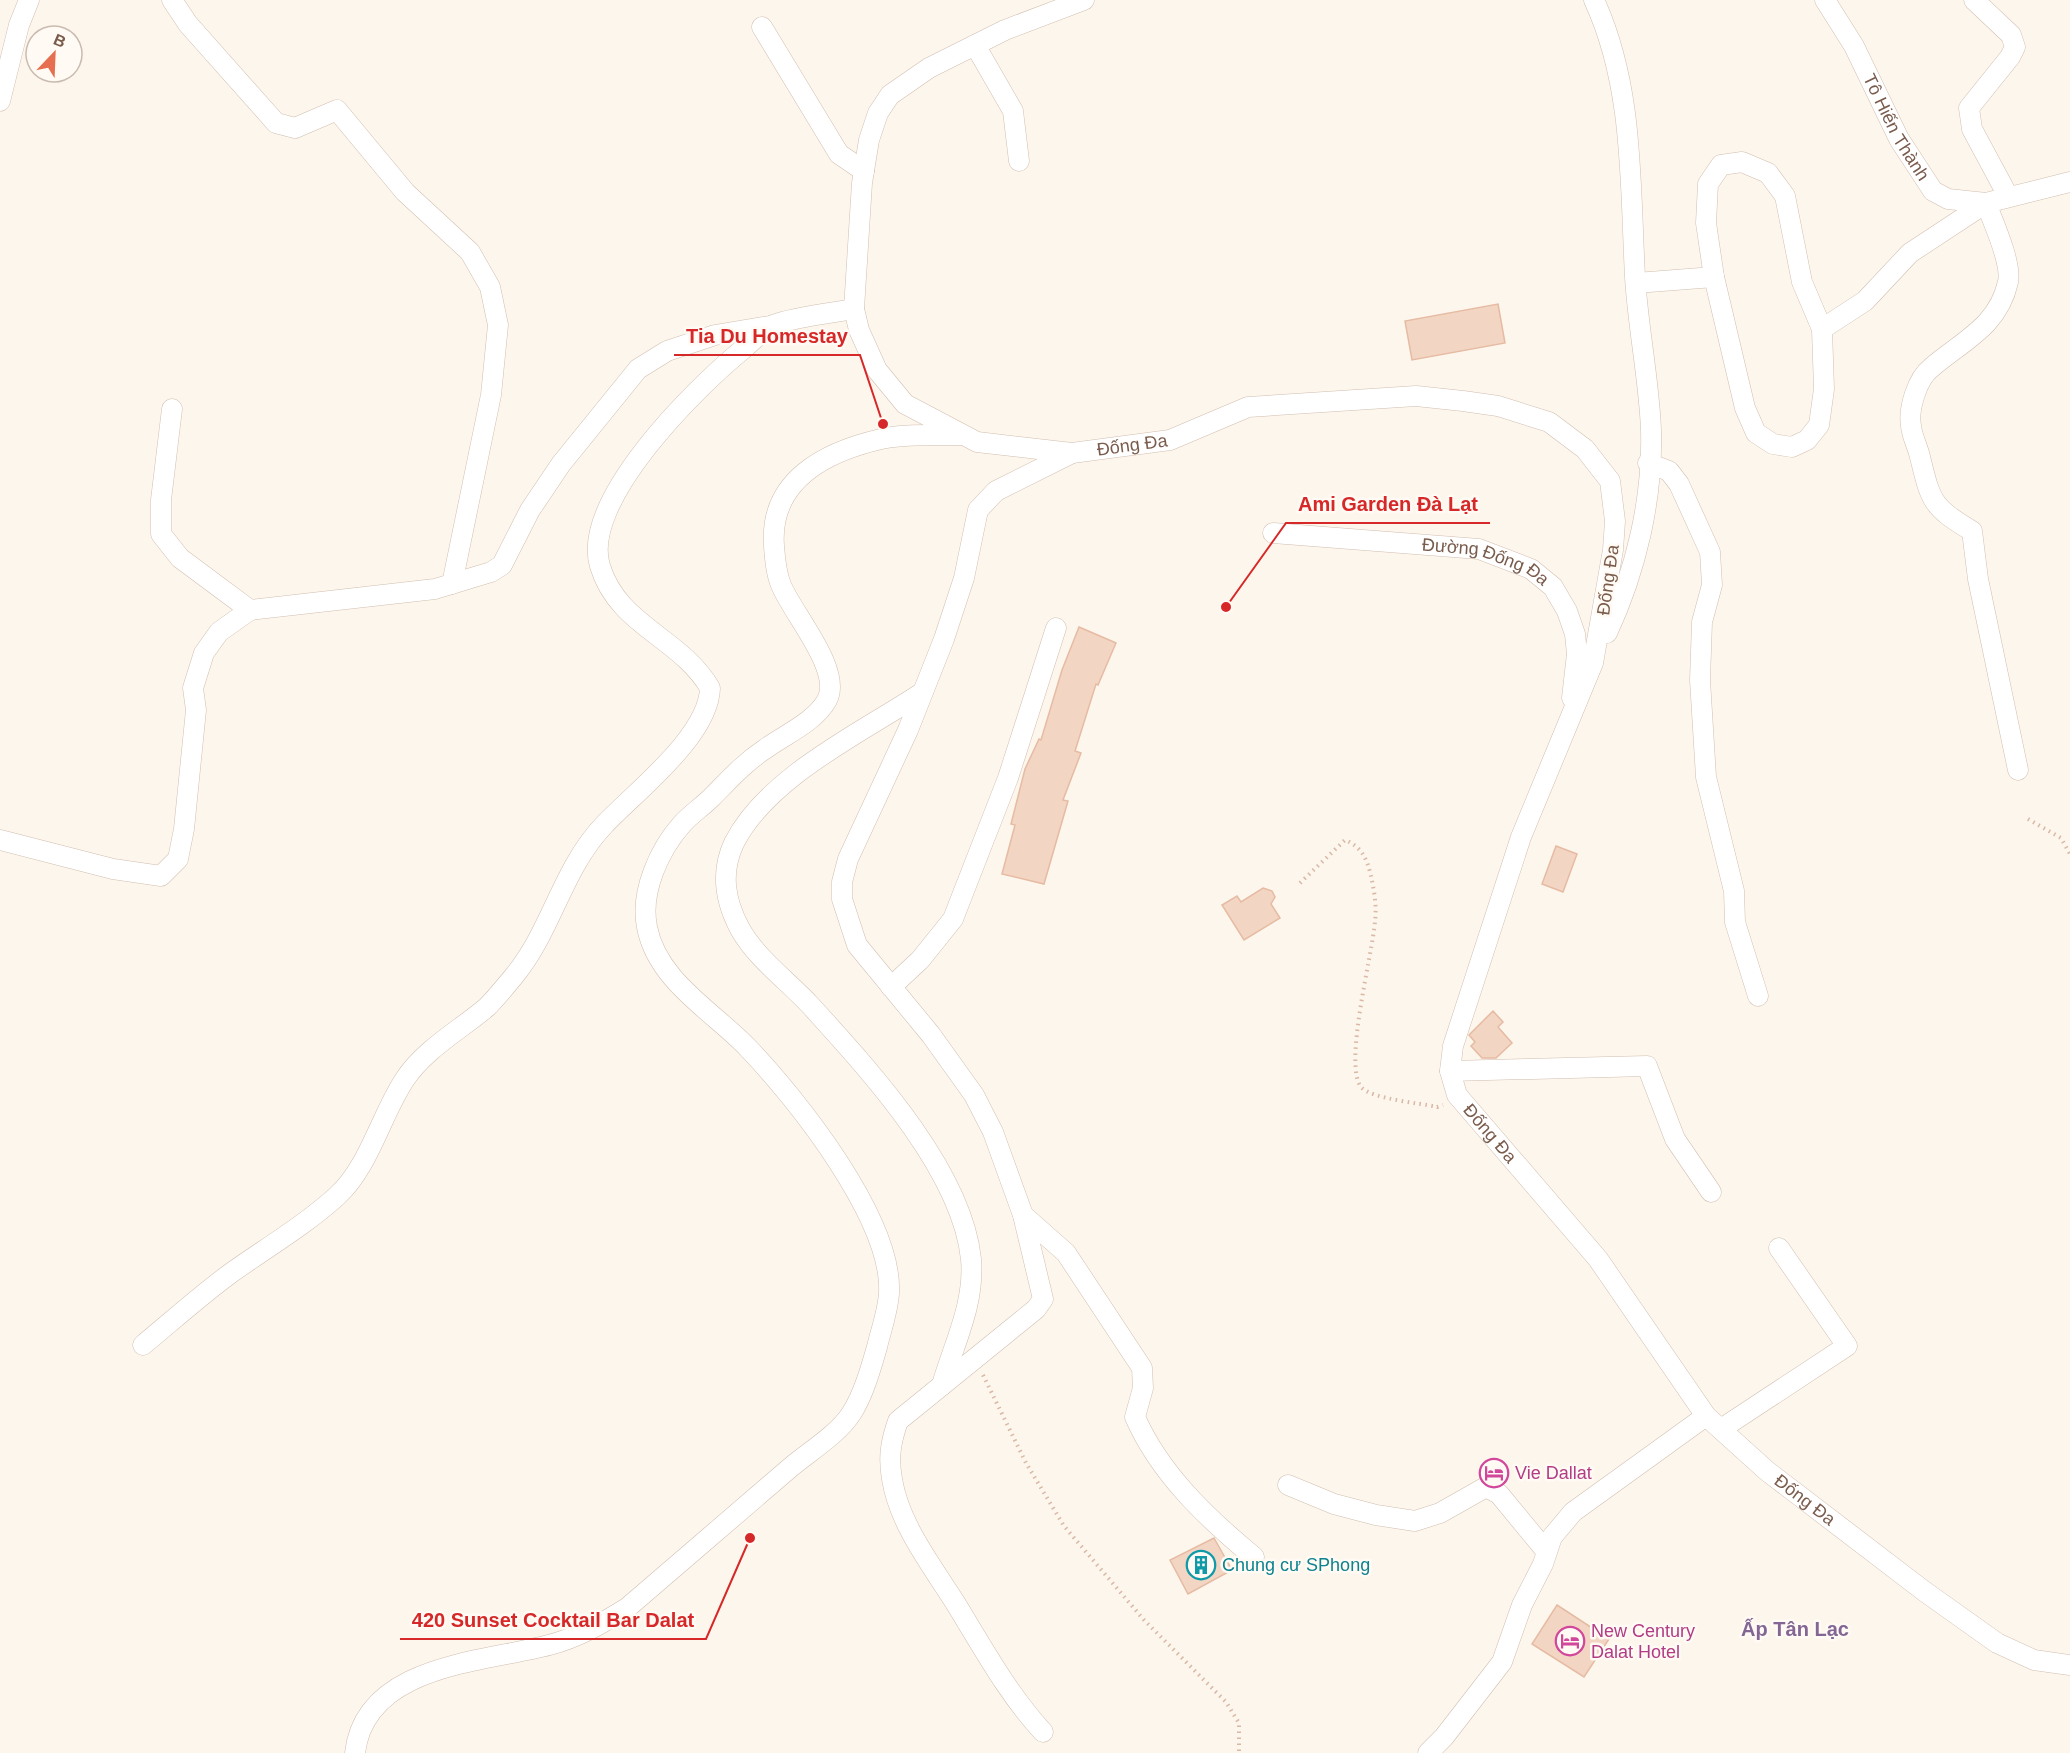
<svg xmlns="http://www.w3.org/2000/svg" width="2070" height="1753" font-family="Helvetica,sans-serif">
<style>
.building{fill:#f3d5c3;stroke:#e6bba3;stroke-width:1.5}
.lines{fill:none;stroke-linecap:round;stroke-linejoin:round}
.minor-casing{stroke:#d1beb0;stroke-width:21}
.path{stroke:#d9b8a5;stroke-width:4;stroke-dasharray:1.5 4.5;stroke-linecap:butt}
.minor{stroke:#fff;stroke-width:20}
.labels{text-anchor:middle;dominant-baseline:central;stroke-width:5;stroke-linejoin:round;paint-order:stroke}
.street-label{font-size:18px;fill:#7a5c4d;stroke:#fffaf3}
.hotel-label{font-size:18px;fill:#b23c85;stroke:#fffaf3;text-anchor:start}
.culture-label{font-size:18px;fill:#0d838f;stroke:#fffaf3;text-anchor:start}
.neighbourhood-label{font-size:20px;font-weight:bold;fill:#846695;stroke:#fffaf3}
.leader{fill:none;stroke:#d62828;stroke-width:2}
.callout-dot{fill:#d62828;stroke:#fffaf3;stroke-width:2}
.callout-label{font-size:20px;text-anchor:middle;font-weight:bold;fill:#d62828;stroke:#fffaf3;stroke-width:5;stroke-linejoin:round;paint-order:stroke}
</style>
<rect width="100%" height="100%" fill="#fdf6ec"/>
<g class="building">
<polygon points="1498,304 1505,343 1412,360 1405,321"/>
<polygon points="1079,627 1116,643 1098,685 1096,684 1075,751 1081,753 1063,800 1068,801 1044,884 1002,874 1015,825 1011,824 1025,769 1039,739 1041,740 1062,670"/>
<polygon points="1556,846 1577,854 1563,892 1542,884"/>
<polygon points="1263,888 1272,891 1275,897 1271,904 1280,918 1244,940 1222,905 1237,896 1241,902"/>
<polygon points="1493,1011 1503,1022 1498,1027 1512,1043 1496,1058 1482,1058 1471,1046 1475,1042 1469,1035"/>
<polygon points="1214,1538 1232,1570 1188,1594 1170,1560"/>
<polygon points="1557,1605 1609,1639 1584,1677 1532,1644"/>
</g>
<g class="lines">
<g class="minor-casing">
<g id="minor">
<polyline points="172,0 188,24 276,123 295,128 337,110 405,192 470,252 490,287 498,325 491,395 452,584"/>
<path id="s1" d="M1084,0L1005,30L929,68L890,95L878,113L869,140L862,183L854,309L859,330L877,370L905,404L977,442L1072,453L1170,440L1248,407L1416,396L1463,401L1498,406L1549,422L1585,449L1610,481L1615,521L1613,550L1593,663L1521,837L1453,1046L1450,1071L1457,1095L1598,1259L1706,1416L1767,1471L1924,1591L1997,1643L2034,1660L2070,1665"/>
<path d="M1594,0C1634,86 1630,184 1635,277C1638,328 1649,379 1651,430C1653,499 1636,571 1607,633"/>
<path id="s2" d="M1825,0L1854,46L1899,139L1933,191L1948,199L1986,203L2070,182"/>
<polyline points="1974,0 2011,35 2015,47 2010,57 1969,108 1972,129 2008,196"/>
<polyline points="762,27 839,154 864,171"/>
<polyline points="975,45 1013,111 1019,161"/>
<polyline points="0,101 19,25 29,0"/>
<polygon points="1742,162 1768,173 1785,196 1802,282 1822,329 1824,389 1819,425 1807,440 1792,447 1773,444 1756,433 1745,408 1714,277 1706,223 1708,184 1721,165"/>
<polyline points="1636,283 1714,277"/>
<path d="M1822,329L1865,301L1910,253L1986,203C1993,222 2012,263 2008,282C1998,327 1962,341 1931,368C1917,379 1908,409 1911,426C1912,437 1918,447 1920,457C1931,502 1932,507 1972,531L1978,579L2018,770"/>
<polyline points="172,409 161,500 161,534 180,558 250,610"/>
<polyline points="1648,463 1669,471 1679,484 1710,552 1712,585 1702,622 1700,680 1706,777 1734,891 1735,922 1758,996"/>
<path id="s3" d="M1273,533L1479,549L1531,569L1553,587L1567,611L1575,634L1577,654L1572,698"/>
<path d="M923,692C863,732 768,776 734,843C720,873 725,901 740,929C757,959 788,981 811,1006C869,1070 962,1170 971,1259C975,1304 954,1343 942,1385"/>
<polyline points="0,840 113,869 161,876 178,859 184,829 196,710 193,688 204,653 219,632 250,610 435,589 491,572 502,565 530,510 561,464 638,369 667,351 715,335 770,326"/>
<polyline points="891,987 920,960 953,919 1008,778 1056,628"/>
<polyline points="1450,1071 1647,1066 1675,1139 1711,1192"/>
<path d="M1023,1215L1066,1253L1142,1368L1143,1388L1135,1417C1160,1474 1207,1518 1254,1557"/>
<path d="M143,1345C172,1321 201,1295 231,1273C266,1248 305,1225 337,1196C369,1167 381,1115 405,1079C425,1049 460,1030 487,1007C496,998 505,987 514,976C552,930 562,869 604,825C635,792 709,736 710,688C680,637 618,626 600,566C580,501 696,388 742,350C751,343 762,330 773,325C793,317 831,313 854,309"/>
<polyline points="1721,1429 1847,1346 1779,1248"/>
<polyline points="1288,1485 1334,1504 1376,1515 1415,1521 1440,1513 1486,1487 1499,1494 1546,1551"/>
<path d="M1043,1732C1008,1694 983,1648 956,1604C932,1566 899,1524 892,1479C888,1457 891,1441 898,1421L1036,1309L1043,1299L1023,1215L993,1132L974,1095L931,1035L857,945L842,899V882L848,859L908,730L944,639L964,578L978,510L996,491L1072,453"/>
<path d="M355,1753C365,1664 485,1662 549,1645C577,1638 603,1623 627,1608C682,1561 736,1514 791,1467C810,1451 837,1435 851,1414C863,1396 871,1368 877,1347C881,1330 888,1311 889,1293C893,1220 797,1099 748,1048C714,1012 657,981 647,927C640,892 659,850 682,824C691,814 702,807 712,797C729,780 744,763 765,749C784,735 815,722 827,700C843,670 792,613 781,585C776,573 775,559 774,546C769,480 825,452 881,439C906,433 936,436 961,435"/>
<polyline points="1428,1753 1444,1737 1502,1662 1522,1605 1543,1564 1552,1537 1573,1512 1706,1416"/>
</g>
</g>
<g class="path">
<polyline points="2028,819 2061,838 2070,854"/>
<path d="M1300,883L1345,840C1362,847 1367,859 1371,876C1374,890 1377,906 1375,921C1373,953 1342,1068 1362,1088C1373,1099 1420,1103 1437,1107L1443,1105"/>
<polyline points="983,1375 1026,1463 1064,1526 1144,1620 1226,1702 1239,1723 1239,1753"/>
</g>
<use href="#minor" class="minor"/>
</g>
<defs>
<g id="hotel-ring" transform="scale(1.5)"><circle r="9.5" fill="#fffaf3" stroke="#d1479c" stroke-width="1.5"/><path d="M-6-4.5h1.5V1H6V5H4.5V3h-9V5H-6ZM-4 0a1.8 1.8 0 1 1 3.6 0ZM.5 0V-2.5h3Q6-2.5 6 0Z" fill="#d1479c"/></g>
<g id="building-ring" transform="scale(1.5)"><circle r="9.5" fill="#fffaf3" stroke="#0f9aa8" stroke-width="1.5"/><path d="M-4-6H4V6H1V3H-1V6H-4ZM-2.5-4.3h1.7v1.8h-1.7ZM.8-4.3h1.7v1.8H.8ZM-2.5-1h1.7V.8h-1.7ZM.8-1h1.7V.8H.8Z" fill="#0f9aa8"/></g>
</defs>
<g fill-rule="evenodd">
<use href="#hotel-ring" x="1494" y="1473"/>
<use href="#building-ring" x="1201" y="1565"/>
<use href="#hotel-ring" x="1570" y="1641"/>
</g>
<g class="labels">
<g class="street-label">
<text stroke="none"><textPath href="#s2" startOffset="146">Tô Hiến Thành</textPath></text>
<text stroke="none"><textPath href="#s1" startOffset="784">Đống Đa</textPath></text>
<text stroke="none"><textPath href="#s3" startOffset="216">Đường Đống Đa</textPath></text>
<text transform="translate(1608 580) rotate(-82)">Đống Đa</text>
<text stroke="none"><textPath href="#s1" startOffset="1990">Đống Đa</textPath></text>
<text stroke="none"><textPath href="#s1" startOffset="2476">Đống Đa</textPath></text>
</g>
<g class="hotel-label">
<text x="1515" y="1473">Vie Dallat</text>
<text x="1591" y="1631">New Century<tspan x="1591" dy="21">Dalat Hotel</tspan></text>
</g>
<g class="culture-label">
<text x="1222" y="1565">Chung cư SPhong</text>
</g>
<g class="neighbourhood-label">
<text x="1795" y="1629">Ấp Tân Lạc</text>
</g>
</g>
<path class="leader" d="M883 424L860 355H674M1226 607L1286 523H1490M750 1538L706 1639H400"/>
<g class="callout-dot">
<circle cx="883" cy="424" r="6"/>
<circle cx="1226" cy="607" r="6"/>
<circle cx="750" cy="1538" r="6"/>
</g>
<g class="callout-label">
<text x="767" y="343">Tia Du Homestay</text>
<text x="1388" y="511">Ami Garden Đà Lạt</text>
<text x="553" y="1627">420 Sunset Cocktail Bar Dalat</text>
</g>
<g transform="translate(54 54) rotate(23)"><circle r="28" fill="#fffaf3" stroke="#cabbb1" stroke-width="1.5"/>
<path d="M0-4.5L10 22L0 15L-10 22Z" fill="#e76f51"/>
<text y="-9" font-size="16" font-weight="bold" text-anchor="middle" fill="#7a5c4d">B</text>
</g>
</svg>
